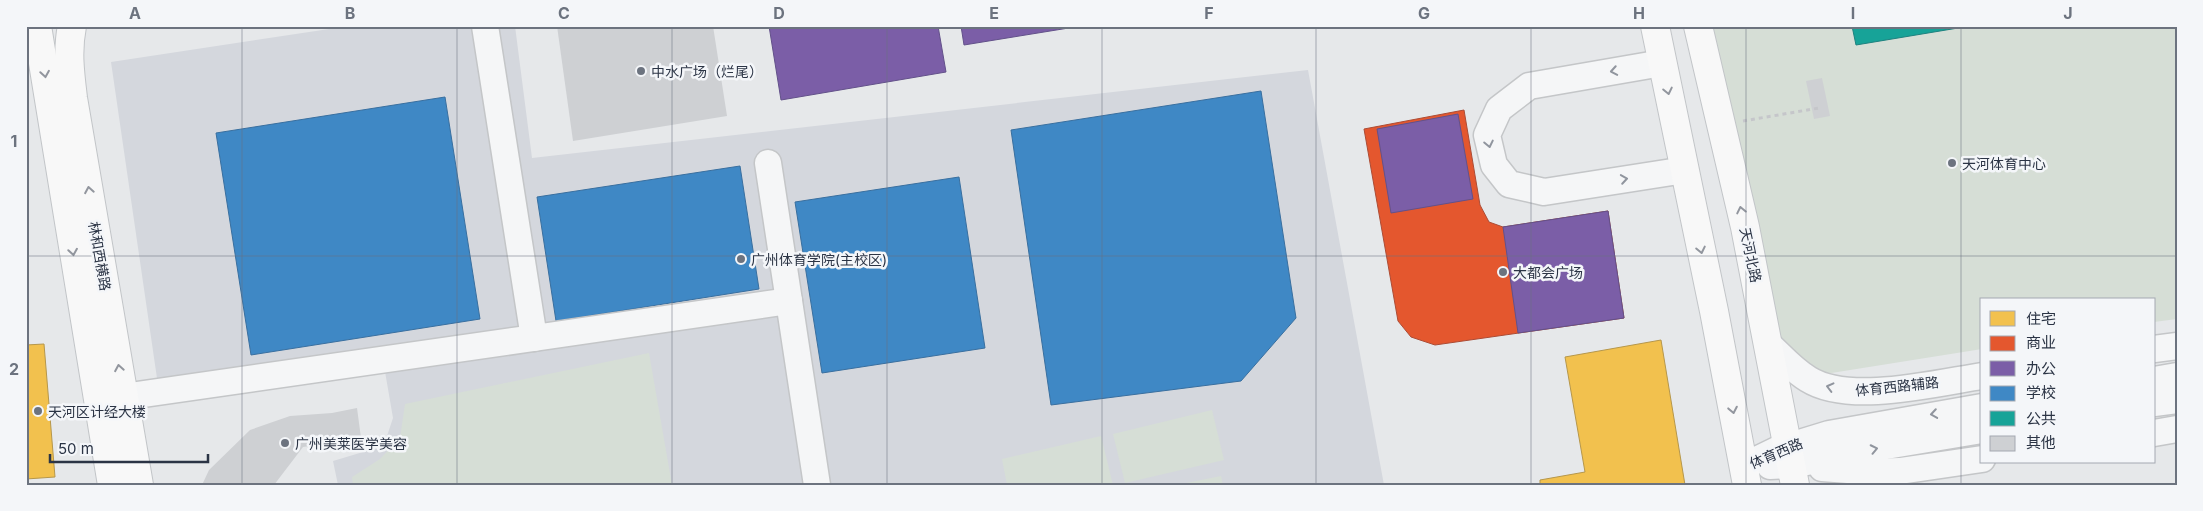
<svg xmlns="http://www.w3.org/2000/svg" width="2203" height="511" font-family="Inter,'Noto Sans SC',sans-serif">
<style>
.built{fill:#d4d7dd}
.green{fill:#d6ded6}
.homes{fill:#f2c14e;stroke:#b6974b}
.shops{fill:#e4572e;stroke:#ac4c35}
.offices{fill:#7b5ea7;stroke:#63518a}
.schools{fill:#3f88c5;stroke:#396f9f}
.public{fill:#17a398;stroke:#1d827f}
.building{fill:#ced0d3}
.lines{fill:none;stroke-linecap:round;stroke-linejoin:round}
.minor-casing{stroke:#c4c6c8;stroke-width:29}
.major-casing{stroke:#c2c5c8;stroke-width:30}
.path{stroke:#c5c6ca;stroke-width:3;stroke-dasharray:4 4;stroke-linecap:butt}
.minor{stroke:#f5f6f7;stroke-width:26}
.major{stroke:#f8f8f8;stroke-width:28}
.oneway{stroke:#90959e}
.oneway2{stroke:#92969e}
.grid{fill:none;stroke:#6c737f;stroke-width:1;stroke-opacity:0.55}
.poi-dot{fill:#6c737f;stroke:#f4f6f9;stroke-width:2}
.labels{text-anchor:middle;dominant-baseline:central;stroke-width:5;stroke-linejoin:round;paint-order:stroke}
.poi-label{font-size:14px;fill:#2b3445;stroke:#f4f6f9;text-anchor:start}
.street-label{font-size:14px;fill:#2b3445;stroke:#f4f6f9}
.neatline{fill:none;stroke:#6c737f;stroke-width:2}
.grid-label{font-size:16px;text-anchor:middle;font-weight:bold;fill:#6c737f}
</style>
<rect width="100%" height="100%" fill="#e6e8ea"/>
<polygon class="built" points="349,26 515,26 532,158 1308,70 1384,485 338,485 333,461 373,449 387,436 393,418 383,360 159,392 111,62"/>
<g class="green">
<polygon points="1701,26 2177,26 2177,319 2154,322 2154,300 1982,300 1982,349 1769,383"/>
<polygon points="649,353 672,485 353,485 352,477 380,459 400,438 405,404"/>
<polygon points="1212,410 1224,460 1125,483 1113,434"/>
<polygon points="1101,436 1113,485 1007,485 1002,459"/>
<polygon points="1221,476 1223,485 1176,485"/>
</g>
<g class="homes">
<polygon points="1661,340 1685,485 1540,485 1540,480 1585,472 1565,357"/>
<polygon points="44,344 55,477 26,479 26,345"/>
</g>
<polygon class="shops" points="1464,110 1480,205 1489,222 1503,227 1608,211 1624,318 1435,345 1411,337 1398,321 1364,129"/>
<g class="offices">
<polygon points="769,26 938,26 946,72 781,100"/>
<polygon points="961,26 1081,26 964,45"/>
<polygon points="1458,114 1473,199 1391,213 1377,129"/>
<polygon points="1608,211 1624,318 1518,333 1503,227"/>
</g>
<g class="schools">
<polygon points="1261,91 1296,318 1241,381 1051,405 1011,130"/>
<polygon points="445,97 480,319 251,355 216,133"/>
<polygon points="740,166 759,289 556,321 537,197"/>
<polygon points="959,177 985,348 822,373 795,202"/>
</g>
<polygon class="public" points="1852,26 1970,26 1856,45"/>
<g class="building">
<polygon points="557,26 713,26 727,116 573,141"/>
<polygon points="1822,78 1830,116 1814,119 1806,81"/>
<polygon points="357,408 361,438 303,447 274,485 202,485 209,470 250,430 290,416 332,413"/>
</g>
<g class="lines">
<g class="minor-casing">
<g id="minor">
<polyline points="485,26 534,338 789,301"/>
<polyline points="1662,63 1529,86 1499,109 1487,135 1494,165 1509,184 1544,192 1685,170"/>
<polyline points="768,163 817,485"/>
<path d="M1768,344C1781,356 1793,370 1808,379C1849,405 1936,383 1982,376"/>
<polyline points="2154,349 2177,346"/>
<polyline points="2154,380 2177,376"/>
<polyline points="102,400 534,338"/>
<polyline points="2154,403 2177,400"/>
<polyline points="2154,433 2177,429"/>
<polyline points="1744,466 1777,450 1829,434 1982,407"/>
<polyline points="1770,466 1792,465 1886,446 1982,430"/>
<polyline points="1822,468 1874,472 1900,471 1982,459"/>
</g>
</g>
<g class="major-casing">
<g id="major">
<polyline points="37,26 112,485"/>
<path d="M72,26C67,51 70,73 73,98L139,485"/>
<polyline points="1655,26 1714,311 1747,485"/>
<polyline points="1698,26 1745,227 1795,485"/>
</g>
</g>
<polyline class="path" points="1743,121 1819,108"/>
<use href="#minor" class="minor"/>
<use href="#major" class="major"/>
</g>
<defs><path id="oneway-chevron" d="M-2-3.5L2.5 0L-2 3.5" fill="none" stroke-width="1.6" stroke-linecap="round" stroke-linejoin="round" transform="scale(1.25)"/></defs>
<g class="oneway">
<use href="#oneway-chevron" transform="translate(1614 71) rotate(170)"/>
<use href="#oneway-chevron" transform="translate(1489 144) rotate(78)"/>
<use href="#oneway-chevron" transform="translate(1624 179) rotate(-9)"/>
<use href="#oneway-chevron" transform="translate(1830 387) rotate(-166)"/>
<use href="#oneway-chevron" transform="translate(1934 414) rotate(171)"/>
<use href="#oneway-chevron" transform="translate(1874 449) rotate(-12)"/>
</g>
<g class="oneway2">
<use href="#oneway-chevron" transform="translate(45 74) rotate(81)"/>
<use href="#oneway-chevron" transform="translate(1668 91) rotate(78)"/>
<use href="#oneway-chevron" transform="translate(89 190) rotate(-100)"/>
<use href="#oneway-chevron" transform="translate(1741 210) rotate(-102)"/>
<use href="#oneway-chevron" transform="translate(1701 250) rotate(78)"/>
<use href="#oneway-chevron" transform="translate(73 252) rotate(81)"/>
<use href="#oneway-chevron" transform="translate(119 368) rotate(-100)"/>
<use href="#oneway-chevron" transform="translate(1733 410) rotate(79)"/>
</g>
<path class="grid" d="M242,26V485M457,26V485M672,26V485M887,26V485M1102,26V485M1316,26V485M1531,26V485M1746,26V485M1961,26V485M26,256H2177"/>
<g class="poi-dot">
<circle cx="641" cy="71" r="5"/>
<circle cx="1952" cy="163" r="5"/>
<circle cx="741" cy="259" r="5"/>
<circle cx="1503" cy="272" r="5"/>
<circle cx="38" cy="411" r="5"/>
<circle cx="285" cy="443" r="5"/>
</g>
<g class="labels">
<g class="poi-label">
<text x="651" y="71">中水广场（烂尾）</text>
<text x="1962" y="163">天河体育中心</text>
<text x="751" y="259">广州体育学院(主校区)</text>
<text x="1513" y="272">大都会广场</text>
<text x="48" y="411">天河区计经大楼</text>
<text x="295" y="443">广州美莱医学美容</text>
</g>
<g class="street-label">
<text transform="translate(1751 255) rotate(78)">天河北路</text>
<text transform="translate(100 256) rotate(80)">林和西横路</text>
<text transform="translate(1897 386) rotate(-6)">体育西路辅路</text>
<text transform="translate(1776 453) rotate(-23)">体育西路</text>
</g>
</g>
<rect width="2203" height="511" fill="none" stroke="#f4f6f9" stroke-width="55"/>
<rect x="1980" y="298" width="175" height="165" fill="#f4f6f9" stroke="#a4a8b1"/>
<rect x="1990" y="311" width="25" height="15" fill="#f2c14e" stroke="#a4a8b1"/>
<text x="2026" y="324" font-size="15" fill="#2b3445">住宅</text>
<rect x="1990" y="336" width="25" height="15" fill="#e4572e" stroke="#a4a8b1"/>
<text x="2026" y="348" font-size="15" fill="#2b3445">商业</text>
<rect x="1990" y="361" width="25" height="15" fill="#7b5ea7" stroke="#a4a8b1"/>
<text x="2026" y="374" font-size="15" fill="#2b3445">办公</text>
<rect x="1990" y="386" width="25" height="15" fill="#3f88c5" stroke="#a4a8b1"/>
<text x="2026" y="398" font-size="15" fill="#2b3445">学校</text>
<rect x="1990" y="411" width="25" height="15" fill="#17a398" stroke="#a4a8b1"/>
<text x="2026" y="424" font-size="15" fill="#2b3445">公共</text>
<rect x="1990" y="436" width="25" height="15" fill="#ced0d3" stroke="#a4a8b1"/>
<text x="2026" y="448" font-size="15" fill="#2b3445">其他</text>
<path d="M50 454v8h158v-8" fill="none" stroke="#2b3445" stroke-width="2.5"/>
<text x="58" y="454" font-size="15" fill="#2b3445" stroke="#f4f6f9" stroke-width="4" paint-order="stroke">50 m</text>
<rect x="28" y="28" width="2148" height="456" class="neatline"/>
<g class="grid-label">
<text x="135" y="19">A</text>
<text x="350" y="19">B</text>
<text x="564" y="19">C</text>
<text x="779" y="19">D</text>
<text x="994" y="19">E</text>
<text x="1209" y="19">F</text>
<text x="1424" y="19">G</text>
<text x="1639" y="19">H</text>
<text x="1853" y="19">I</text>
<text x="2068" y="19">J</text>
<text x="14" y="147">1</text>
<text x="14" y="375">2</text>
</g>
</svg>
